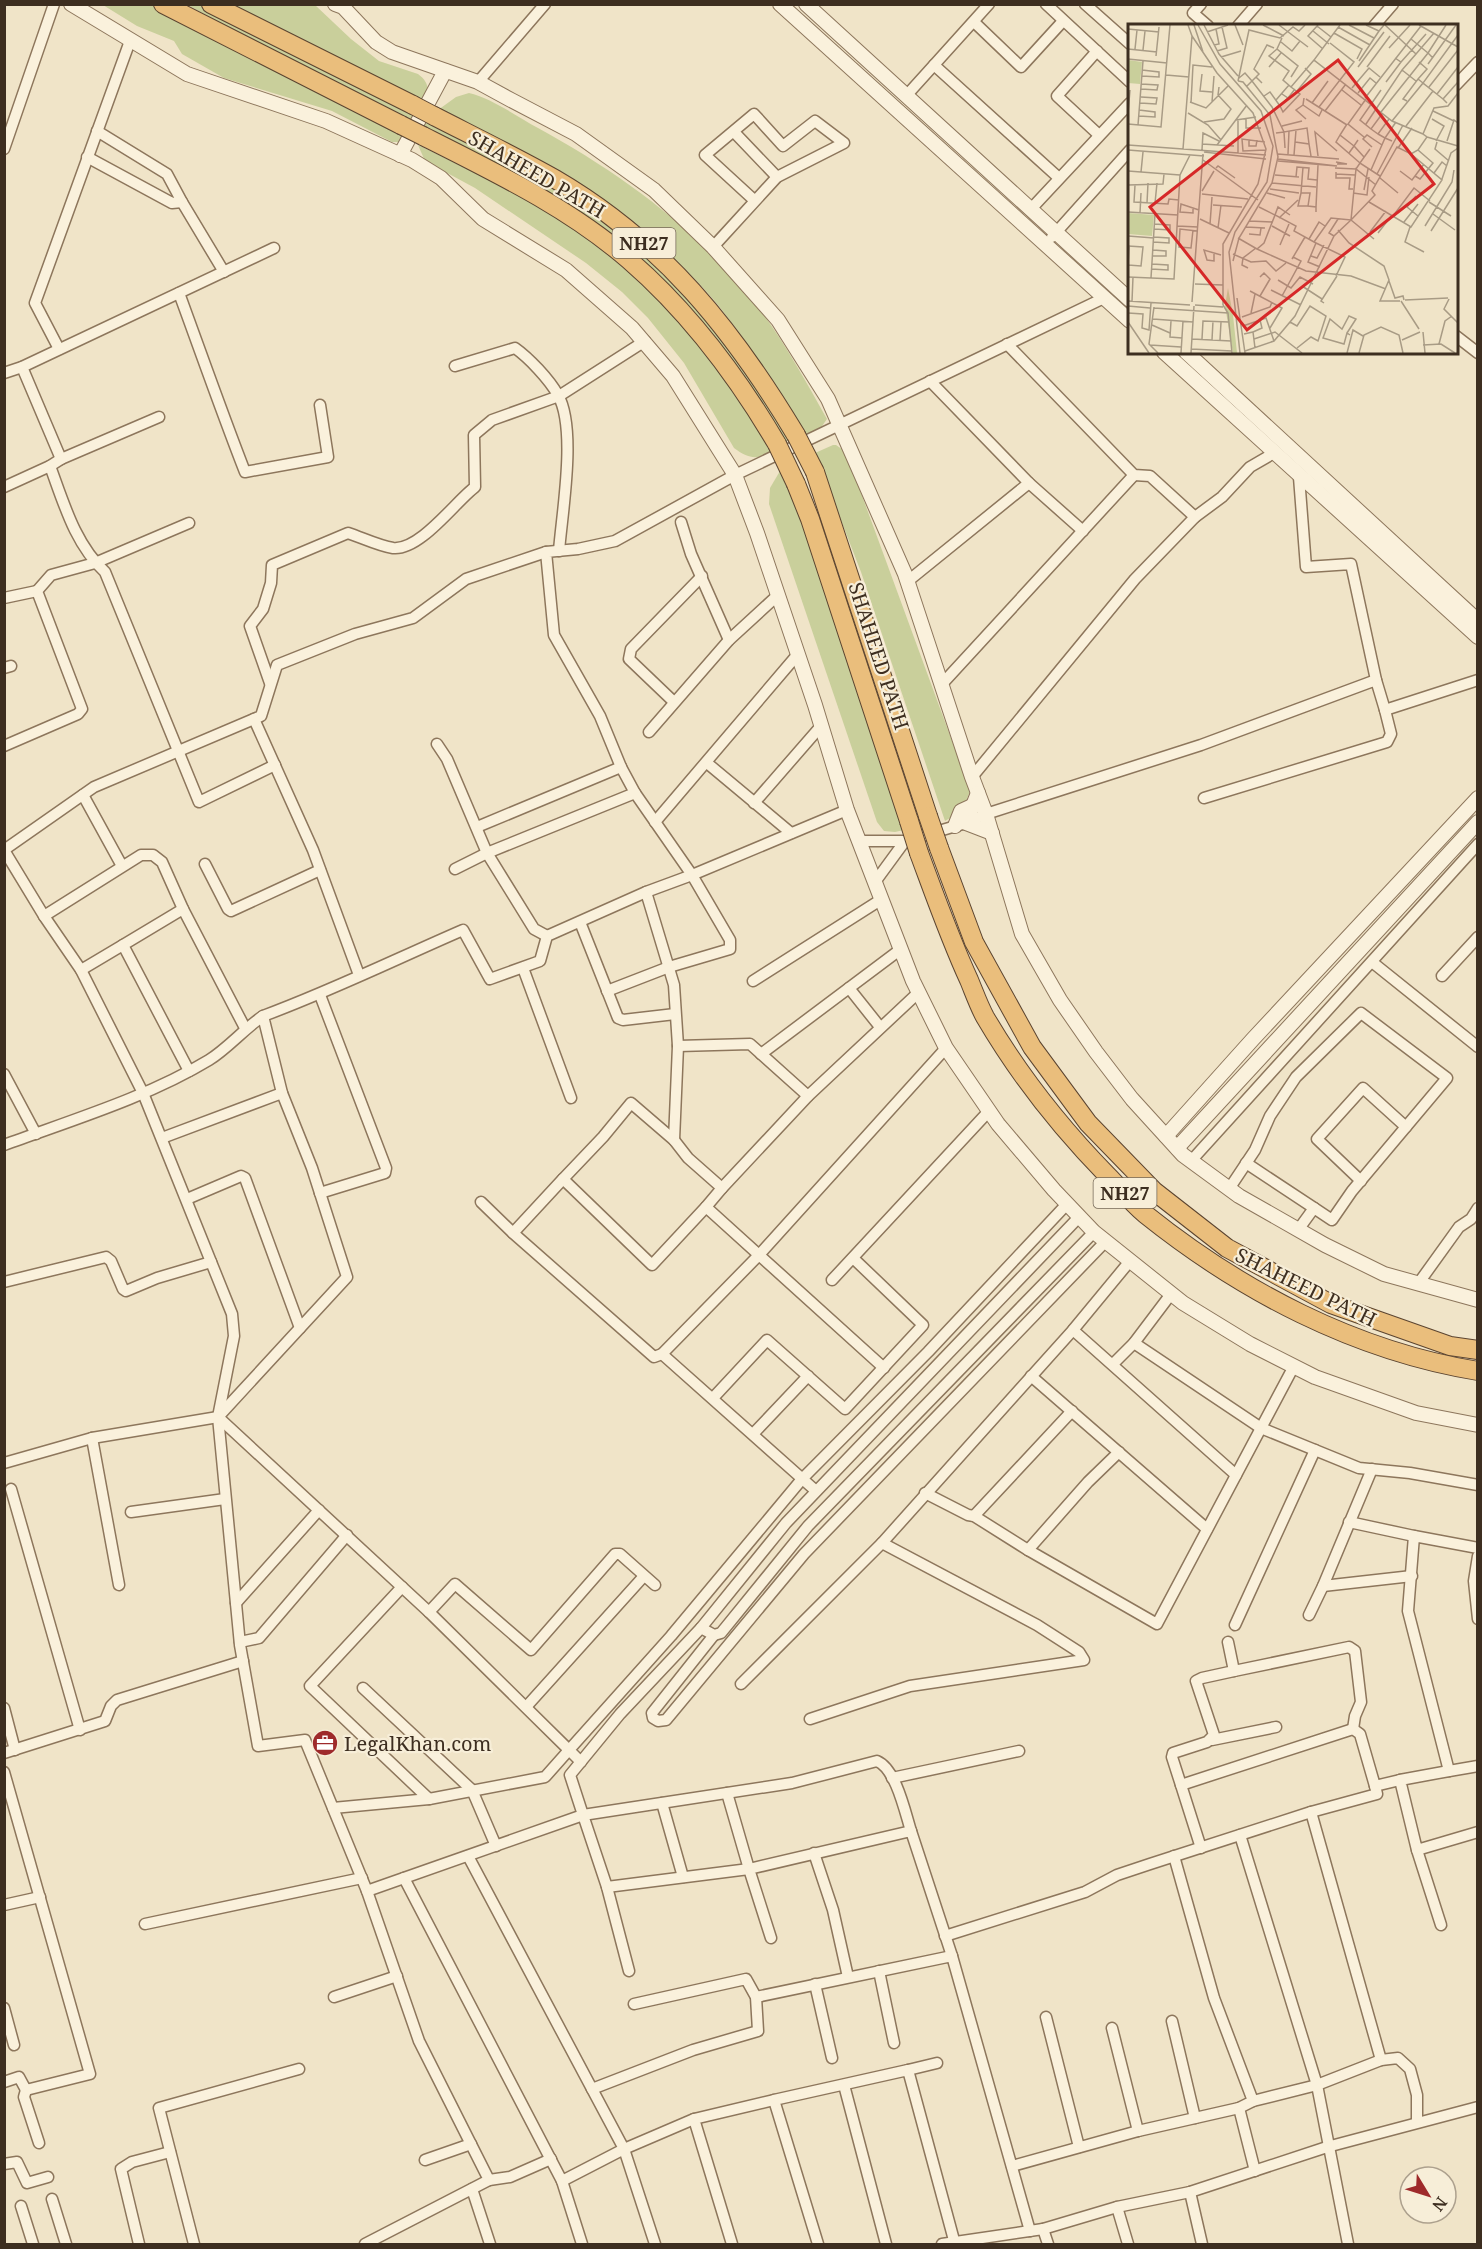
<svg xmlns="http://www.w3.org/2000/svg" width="1482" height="2249" font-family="'Noto Serif',serif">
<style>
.green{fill:#c9cf9b}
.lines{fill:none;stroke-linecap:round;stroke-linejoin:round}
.minor-casing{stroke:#8d765c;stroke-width:13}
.tertiary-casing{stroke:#8d765c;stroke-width:16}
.trunk-casing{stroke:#5b4430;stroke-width:20}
.minor{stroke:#faf1dc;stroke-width:10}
.tertiary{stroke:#faf1dc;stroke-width:14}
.trunk{stroke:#eabe7c;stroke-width:18}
.trunk-bridge-casing{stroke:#5b4430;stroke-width:20;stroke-linecap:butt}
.trunk-bridge{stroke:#eabe7c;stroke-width:18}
.labels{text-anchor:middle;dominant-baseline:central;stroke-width:4.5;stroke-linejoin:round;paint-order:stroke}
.shield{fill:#f7eed8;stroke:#756857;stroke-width:1.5}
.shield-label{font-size:18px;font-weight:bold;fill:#3d2e20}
.street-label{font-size:20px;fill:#3d2e20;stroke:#f7eed8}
.poi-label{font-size:20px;fill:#3d2e20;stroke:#f7eed8;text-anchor:start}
.inset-road{fill:none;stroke:#a89b85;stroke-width:1.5}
.view{fill:#d62828;fill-opacity:0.15;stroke:#d62828;stroke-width:3}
.inset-edge{fill:none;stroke:#3d2e20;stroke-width:3}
</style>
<rect width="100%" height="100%" fill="#f0e4c8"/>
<g class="green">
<polygon points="103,5 160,5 407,137 401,142 392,142 332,111 224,78 182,54 174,41 137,26"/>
<polygon points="188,5 204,5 576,198 666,272 708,319 790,439 784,443 626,249"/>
<path d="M234,5H315L351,39L379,61L418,74C429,82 430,91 425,103L294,39Z"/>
<path d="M469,93C491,98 518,117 538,128C617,171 696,228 752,299C781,336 804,378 827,419L820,429L807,439C766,372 726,301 664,251L438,110L456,97Z"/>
<path d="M418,145C472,171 529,197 578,232C657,289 728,366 771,453C756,460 747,458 734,448L684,363L648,318L622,292L586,263L475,188L425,161Z"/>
<path d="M833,445H836L846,452L970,790C967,803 958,814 945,821L861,572L815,453Z"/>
<polygon points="780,471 793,497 908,829 895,832 884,831 877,822 769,504 770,488"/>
</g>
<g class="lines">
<g class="minor-casing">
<g id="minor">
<polyline points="989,4 934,65 1059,178"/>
<polyline points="1046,4 1130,82"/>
<polyline points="1085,4 1130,44"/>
<polyline points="1201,4 1193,13 1208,26"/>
<polyline points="974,22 1021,67 1063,21"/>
<polyline points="1238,26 1257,4"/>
<polyline points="1374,26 1393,4"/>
<polyline points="1097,51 1057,96 1099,135"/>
<polyline points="478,82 545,4"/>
<polyline points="1456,85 1478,62"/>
<polyline points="906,96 934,65"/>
<polyline points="97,131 167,174 182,202 224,272"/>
<polyline points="734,132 777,177"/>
<polyline points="4,149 54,4"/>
<polyline points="87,157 172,203 182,202"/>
<polyline points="1030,210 1130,103"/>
<polyline points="1052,237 1130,150"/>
<polyline points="713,247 777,177 844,143 815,121 783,146 754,114 705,155 754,200"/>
<path d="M179,293C201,353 222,413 245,472L328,457L320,405"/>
<polyline points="1456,336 1478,353"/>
<polyline points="1007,344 1134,475 1150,476 1195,517"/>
<polyline points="59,349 35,303 130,41"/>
<path d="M455,366L515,348C529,358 549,379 558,395C577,429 562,512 559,551"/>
<polyline points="22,367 61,459"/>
<polyline points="4,373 22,367 274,248"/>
<polyline points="930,381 1029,483 1083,531"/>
<path d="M50,466C64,504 75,544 105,572L199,802L275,765"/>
<polyline points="1299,477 1306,567 1351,564 1376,680"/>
<polyline points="4,487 50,466 61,459 159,417"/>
<polyline points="681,522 691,554 729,640"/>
<polyline points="908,581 1029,483"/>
<polyline points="4,598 37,591"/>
<polyline points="4,668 11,666"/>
<path d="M270,683L250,626L263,609L271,583L272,565L348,533C363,538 379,546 393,548C420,551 456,501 475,487L474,435L492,420L559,396L645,341"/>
<polyline points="942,684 1134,475"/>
<polyline points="674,702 629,659 631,649 702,576"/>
<polyline points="254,719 313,850 359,975"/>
<polyline points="649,732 729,640 778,595"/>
<polyline points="437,744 447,759 487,853 534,929 547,936"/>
<polyline points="4,746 78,714 82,709 37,591 51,575 95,563 189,523"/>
<polyline points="707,763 791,833"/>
<polyline points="972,777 1135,579 1195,517 1222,497 1250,467 1274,453"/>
<polyline points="83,795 122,866"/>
<polyline points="1204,798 1387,742 1391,734 1385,710"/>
<polyline points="754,803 821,726"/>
<polyline points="847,810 692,875 635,793 621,767 600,716 554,635 546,552 578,549 615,541 735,475 1104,298"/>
<polyline points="655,822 798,654"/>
<polyline points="477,827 621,767"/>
<polyline points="860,841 905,841 966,823 986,814 1201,745 1376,680 1385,710 1478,680"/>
<polyline points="4,850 44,916 81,970 143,1093 232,1314 234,1336 218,1417 429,1612 569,1750 545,1777 429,1799 333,1808"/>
<polyline points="4,850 94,787 261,716 277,665 355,634 413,618 466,579 546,552"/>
<polyline points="205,864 228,909 231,911 320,870"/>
<polyline points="455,869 487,853 635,793"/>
<polyline points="875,882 905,841"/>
<polyline points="646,892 674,985 678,1046 674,1140"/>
<polyline points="183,909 123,945 189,1071"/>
<polyline points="44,916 141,855 153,855 162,862 183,909 245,1028"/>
<polyline points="580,922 618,1018 623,1020 675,1014"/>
<polyline points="1372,962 1478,1047"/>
<polyline points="523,968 571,1098"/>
<polyline points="81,970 123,945"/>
<polyline points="1442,976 1478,937"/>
<polyline points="753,981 882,899"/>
<polyline points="849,988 880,1027"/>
<polyline points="320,995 386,1168 385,1173 320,1193"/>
<polyline points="678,1046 750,1044 808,1096"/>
<polyline points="761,1054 901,949"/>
<polyline points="4,1074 36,1134"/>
<polyline points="162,1138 282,1093"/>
<path d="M4,1145C72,1120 148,1097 209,1060C227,1049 244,1029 263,1016"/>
<polyline points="1191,1161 1478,844"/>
<polyline points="1246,1163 1314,1208"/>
<polyline points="563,1179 603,1137 631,1103 674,1140 688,1158 722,1188 706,1207"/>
<polyline points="1361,1181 1317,1139 1363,1088 1406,1127"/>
<polyline points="722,1188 808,1096 919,992"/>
<polyline points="1229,1189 1255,1150 1270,1116 1296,1077 1361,1013 1447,1078 1352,1191 1332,1220 1314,1208 1298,1230"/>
<polyline points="187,1199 241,1176 245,1178 300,1328"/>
<polyline points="481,1202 513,1233 563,1179 652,1265 706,1207 884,1368"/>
<polyline points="1079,1217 786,1523 701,1628 714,1635 721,1633 808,1526 1094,1232"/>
<polyline points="513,1233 654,1357 662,1354 759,1255 946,1048"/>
<polyline points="832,1280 989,1111"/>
<polyline points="4,1282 106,1257 111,1261 123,1289 126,1291 157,1278 211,1262"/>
<polyline points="1418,1284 1459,1227 1471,1219 1478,1208"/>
<polyline points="1073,1330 1236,1475"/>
<polyline points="1134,1343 1261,1428 1294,1366"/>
<polyline points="662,1354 816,1491"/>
<polyline points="1113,1364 1134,1343 1171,1294"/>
<polyline points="1031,1376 1207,1529"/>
<polyline points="713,1398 767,1340 845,1409 923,1325 853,1258"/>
<polyline points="753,1434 808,1376"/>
<polyline points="92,1438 119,1585"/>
<polyline points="4,1463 92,1438 218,1417"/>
<polyline points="11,1489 80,1730"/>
<polyline points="925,1493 968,1515 974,1516 1028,1550 1088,1482 1119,1452"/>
<polyline points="131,1512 225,1499"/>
<polyline points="974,1516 1072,1411"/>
<polyline points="1349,1522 1414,1536"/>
<polyline points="1478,1548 1414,1536 1408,1611 1449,1771 1478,1766"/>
<polyline points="1028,1550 1157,1624 1261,1428 1359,1468 1410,1473 1478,1485"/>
<polyline points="1478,1556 1474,1581 1478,1619"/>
<polyline points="1323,1586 1412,1576"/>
<polyline points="402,1587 310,1686 429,1799"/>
<polyline points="236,1603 319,1510"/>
<polyline points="429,1612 455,1584 531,1650 615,1554 620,1554 655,1585"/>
<polyline points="1309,1615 1323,1586 1372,1469"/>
<polyline points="1235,1625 1315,1450"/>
<polyline points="714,1635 652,1713 653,1718 658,1721 666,1720 804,1554 1105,1242"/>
<polyline points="240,1642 259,1638 347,1535"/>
<polyline points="1234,1671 1349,1647 1355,1651 1361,1702 1355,1716 1353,1729"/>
<polyline points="741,1684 882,1543 1073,1330 1130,1261"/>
<polyline points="363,1688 472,1790 496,1846"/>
<polyline points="526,1707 644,1576"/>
<polyline points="4,1708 15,1750"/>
<polyline points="810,1719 910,1686 1084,1660 1079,1652 1037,1625 882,1543"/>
<polyline points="1212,1740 1276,1727"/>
<polyline points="4,1753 105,1721 111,1706 117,1700 243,1661"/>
<polyline points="581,1762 569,1750 671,1636 802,1479 928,1352 1067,1204"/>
<polyline points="1449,1771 1400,1780 1417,1850 1478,1832"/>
<polyline points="4,1772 90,2074 26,2090 19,2077 4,2082"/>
<polyline points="892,1778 1019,1751"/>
<polyline points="1181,1785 1172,1757 1173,1753 1207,1742 1214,1735 1196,1681 1202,1678 1234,1671 1228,1642"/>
<polyline points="662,1803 683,1877"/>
<polyline points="1311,1812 1381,2060"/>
<polyline points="1240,1835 1317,2085 1348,2244"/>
<polyline points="1201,1848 1181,1785 1353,1729 1360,1734 1375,1786 1400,1780"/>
<polyline points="1417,1850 1441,1925"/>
<polyline points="814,1853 833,1910 848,1977"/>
<polyline points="468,1856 624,2149 562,2181"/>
<polyline points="1174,1856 1214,1998 1253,2101 1239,2108 1255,2171"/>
<polyline points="404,1878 562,2181 582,2244"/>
<polyline points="607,1887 749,1869 727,1793"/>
<polyline points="367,1891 583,1815 570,1775 620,1714 701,1628"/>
<polyline points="4,1905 40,1897"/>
<polyline points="145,1924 362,1878"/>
<polyline points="945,1936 1085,1892 1117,1875 1150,1864 1311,1812 1377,1794 1375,1786"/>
<polyline points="771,1938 749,1869 911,1831 952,1956"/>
<path d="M629,1971L607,1887L583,1815L792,1783L877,1761C896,1769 905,1812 911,1831"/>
<polyline points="879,1971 894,2043"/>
<polyline points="815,1984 832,2058"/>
<polyline points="334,1997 397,1976"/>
<polyline points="756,1997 952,1956 1030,2231"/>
<polyline points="4,2008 14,2045"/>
<polyline points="1046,2017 1079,2147"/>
<polyline points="1172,2021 1195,2118"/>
<polyline points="1112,2028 1138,2131"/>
<polyline points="908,2070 937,2063"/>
<polyline points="844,2085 886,2244"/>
<polyline points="592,2089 693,2050 758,2031 756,1997 746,1979 634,2004"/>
<polyline points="26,2090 24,2097 39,2143"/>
<polyline points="1253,2101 1317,2085 1381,2060 1398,2058 1410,2069 1417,2095 1417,2122"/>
<polyline points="425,2160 471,2144"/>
<polyline points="4,2164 17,2162 27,2183 48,2177"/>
<polyline points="1012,2166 1138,2131 1239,2108"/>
<polyline points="489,2180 510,2177 551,2159"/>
<polyline points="472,2189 490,2244"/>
<polyline points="1190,2192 1202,2244"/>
<polyline points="52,2199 66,2244"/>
<polyline points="21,2206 33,2244"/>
<polyline points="1117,2207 1128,2244"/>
<polyline points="1043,2229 1048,2244"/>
<polyline points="139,2244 121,2169 132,2162 170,2152"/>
<polyline points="194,2244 159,2108 299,2069"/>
<path d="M365,2244L489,2180L419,2041L367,1891L305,1740L258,1746L240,1645L218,1417L347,1277L312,1168L282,1093L263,1016C331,991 396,959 463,930L490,979L540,961L547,936L646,892L692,875L730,940V949L669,967L607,991"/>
<polyline points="655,2244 624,2149 694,2119"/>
<polyline points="732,2244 694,2119 774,2100"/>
<polyline points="818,2244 774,2100 908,2070 955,2244"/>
<polyline points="942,2244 1043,2229 1117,2207 1190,2192 1327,2147 1478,2107"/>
</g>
</g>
<g class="tertiary-casing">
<g id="tertiary">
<polyline points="71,4 187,74 326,121 412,160 441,178 483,219 566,270 632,328 673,376 735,475 757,533 815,705 847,810 913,981 946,1048 998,1124 1054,1190 1094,1232 1183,1303 1250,1344 1315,1377 1416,1413 1478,1425"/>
<polyline points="335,4 343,7 376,42 392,52 478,82 511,100 576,134 654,190 713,247 778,320 828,399 905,574 972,777 986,814 1022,934 1060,1000 1096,1052 1132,1099 1183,1155 1239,1196 1325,1245 1384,1274 1478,1300"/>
<polyline points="780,4 1130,321"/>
<polyline points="806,4 1130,300"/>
<polyline points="400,155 445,71"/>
<polyline points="1164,352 1478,637"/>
<polyline points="1186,352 1478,621"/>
<polyline points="978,793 966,823 992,833"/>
<polyline points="955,826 961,811 974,805"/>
<polyline points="1166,1136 1253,1039 1478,798"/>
<polyline points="1177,1148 1478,822"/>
</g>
</g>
<g class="trunk-casing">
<g id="trunk">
<polyline points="163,4 401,125"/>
<polyline points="211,4 413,105"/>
<path d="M434,116C475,137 516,157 555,179C663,242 733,330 796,435"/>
<path d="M423,136C494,172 568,207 629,260C689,312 737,376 777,444"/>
<polyline points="815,472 928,816"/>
<polyline points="796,484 810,519 909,821"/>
<polyline points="939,848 974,942 1032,1047 1088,1123 1154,1191 1227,1248 1331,1304 1450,1346 1478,1350"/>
<path d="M919,853C935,896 950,939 969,980C974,992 979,1006 985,1017C1019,1075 1060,1127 1107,1175C1120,1188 1131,1202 1145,1214C1241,1291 1355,1351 1478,1371"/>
</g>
</g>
<use href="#minor" class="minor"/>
<use href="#tertiary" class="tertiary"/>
<use href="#trunk" class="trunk"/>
<g class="trunk-bridge-casing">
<g id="trunk-bridge">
<polyline points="413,105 434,116"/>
<polyline points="401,125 423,136"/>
<polyline points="796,435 815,472"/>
<polyline points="777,444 796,484"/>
<polyline points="928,816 939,848"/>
<polyline points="909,821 919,853"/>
</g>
</g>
<use href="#trunk-bridge" class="trunk-bridge"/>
</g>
<defs>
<g id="office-disc" transform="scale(1.35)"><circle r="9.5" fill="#9e2a2b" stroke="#f7eed8"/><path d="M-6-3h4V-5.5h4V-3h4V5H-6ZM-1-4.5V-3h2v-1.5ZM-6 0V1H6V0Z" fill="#fff"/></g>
</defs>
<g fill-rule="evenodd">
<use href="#office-disc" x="325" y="1743"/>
</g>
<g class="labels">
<g class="shield">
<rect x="612.5" y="228" width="63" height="30" rx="4.5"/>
<rect x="1093.5" y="1178" width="63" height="30" rx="4.5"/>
</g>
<g class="shield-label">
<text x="644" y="243">NH27</text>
<text x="1125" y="1193">NH27</text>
</g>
<g class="street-label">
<text transform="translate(537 174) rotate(30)">SHAHEED PATH</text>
<text transform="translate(879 656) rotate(72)">SHAHEED PATH</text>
<text transform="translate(1306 1287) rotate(26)">SHAHEED PATH</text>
</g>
<g class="poi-label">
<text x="344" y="1743">LegalKhan.com</text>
</g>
</g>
<g transform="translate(1128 24)">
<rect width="330" height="330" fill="#f0e4c8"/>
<path d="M0,36L14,38L12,60L0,59ZM0,189L26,191L24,212L0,210ZM100,264L105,291L109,329H105L97,282Z" fill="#c9cf9b"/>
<path class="inset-road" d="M66,1L75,28M70,1L92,40L133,87L145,122L139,158L107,208L101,228L112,329M76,1L91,30L110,52M107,1L115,21M135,1L156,12M151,1L180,23M190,1L180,12L195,25M221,1L246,14M238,1L251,7L256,1M257,1L288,30L274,46M291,1L330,23M189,2L203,13L212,1M210,3L242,21M0,5L31,8M185,7L201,20M79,8L100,1M206,9L234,25L229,35M64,12L89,49L125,89L138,125L130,160L95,220V281M203,13L186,36L264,97L295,110M154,14L149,25L170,42L163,53M153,18L164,27L172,17M86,21L91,20L88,5M261,24L282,1M0,25L29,28M7,25L9,6M149,25L141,32L161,47L155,56L163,63L186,36M15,26L17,7M89,27L99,24L94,3M288,30L306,9M28,32L31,3M93,33L113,27M267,34L273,38L298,10M305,34L300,29L318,1M0,35L39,39M231,37L251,7M300,40L328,1M141,43L153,29M230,43L256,8M239,43L262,12M74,50L72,67L84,68M38,51L61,53M14,52L31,53V48L14,46M128,53L131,50L126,45L139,21L146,24M111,54L117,49L124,57L144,83L156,108L179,104L181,120M290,55L299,45L291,38M110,57L121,6L152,14L165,3L171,7L177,1M258,58L273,38M119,62L128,53L134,59M301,63L330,26M224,64L241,44L252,53M13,65L29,66L30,61L13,60M214,66L233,81M253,66L232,96L243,105L254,90M169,67L183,50L177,44M230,69L242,54L248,59M154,70L160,74L167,65M309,70L330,43M136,72L142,68L152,82L160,74M176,74L175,81L191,92L194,86M237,74L293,2M178,75L219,101M315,75L295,59L330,11M148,76L161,61M62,78L78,84L100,62M84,78L86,52M12,79L28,80L29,74L13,73M63,79L65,41L84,43M184,79L200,57M319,79L315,75L330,58M175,81L168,86L178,95M152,82L155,88L172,70L163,63M191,83L226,38L202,19M197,87L218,60M305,87L326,97M253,88L300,29L283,15M0,89L2,66M60,89L80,101L93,116M11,92L27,93V88L11,86M118,95V104H133M304,95L316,102L308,117M108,96L128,93M264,97L295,59L290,55L275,75L279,77M76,98L96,95L103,85L90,71L91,63M0,100L33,103L42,1M219,100L212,111L226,122L230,116M238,100L274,46L288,57M10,101L15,37M154,102L174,97M278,102L305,67M243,105L250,110L261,95M148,109L156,108L157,124M250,110L257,114L268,98M212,111L208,118L232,139L242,125M236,113L220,100L238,75M299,113L330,122M121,116V122H128L129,116M319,117L326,96L330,99M137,118L114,115L115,127L138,126M167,118L181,120L183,132M309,118L307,125L321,137M74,120L106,122M0,121L138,131M89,121L119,81M244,123L235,115L239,111L254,121M270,124L284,104M55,125L64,12L60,1M0,126L76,132M74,126L75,109L91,117M76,128L138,135M110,129V96M221,129L226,122L236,133M150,130L211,135M160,130L161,107M166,131L168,106M190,132L187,108L209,127M75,136L130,176M150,137L209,142L150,135M208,138L219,140H209M175,143L173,169H182L180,182L188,183V188M88,144L90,142L107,154M207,144L228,145L232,139L252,152M243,146L257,114L264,117M0,147L52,151M272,147L284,156L296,140M13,148L15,128M208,148V154H222L221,165H225M306,149L314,138L319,142M208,150L227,151M249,150L275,101M147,151L171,153M287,152L292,155L305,139L290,126M168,153L169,143L181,144L180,155L189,156M252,154L270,169M314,155L323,129L330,124M144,159L188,163M0,161L35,160L36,150M7,161L6,178L40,180L41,175L51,176M142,165L171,169M236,166L240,145M74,167L86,147M139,169L157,174M173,169L170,182H180M225,169L239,171L241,153M74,170L120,175M288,172L279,183L290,192M241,178L283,203L314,156L283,130M301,178L323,192M19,179L20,159M27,179L29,159M85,181L114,183M188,183L190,141M65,185V189L52,188L53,180L71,186M0,188L50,191M12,189L13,169M305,190L327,206M162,191L150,183L147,191L168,202L166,207L186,218L203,194L223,196L247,171L244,167L269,123L283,130L290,126L299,113L295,110L306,84L320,82L330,69M265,192L286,164L302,177M151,194L170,176M72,195L101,209M223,196L246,215M121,197L145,198M276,198L290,180M82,200L84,173M49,202L70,203M144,202L162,212M297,202L324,158L326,146M118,203L137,204M282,203L277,218L296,228M90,204L93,181M26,205L42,206V201L26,200M65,206L63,224L51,223L52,205L69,207M210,206L221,219L256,242L261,256L252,277H272M303,207L330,164M242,208L258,187M250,209L264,191M121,210L132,211L133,204M0,212L26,214M206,212L201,209L210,195M110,214L129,225L136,219L147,191L131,183M181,215L191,198L197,202M25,218L41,219V214L26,213M186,218L217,233L208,252M188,219L180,238L192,243M152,221L161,200M0,222L15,223L13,242L0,241M129,225L178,247L223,252L258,265M86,230V237L79,236L76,226L93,231M105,230L123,238L138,237L148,247L158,239M24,232H38V227L25,226M183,232L189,234L196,221M164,235L177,213M105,237L111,214L144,159L150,133L142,91L115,58L110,57M0,241L1,222M120,244L114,241L115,234L128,224M23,245L40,246V241L24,240M0,253L46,255L52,151L62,131M23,254L27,190M150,256L163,264L172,253L185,260M261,257L267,274L275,272L276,276M67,260L95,261M174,262L194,275M143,266L173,281M122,267L154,284L142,304M132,272L142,255L136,249L132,253M154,272L173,237L165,233M109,274L117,329M321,275L316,285L330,299M277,276L320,274M0,277L62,281M4,277L5,253M273,277L291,305M64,278L75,130M196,279L193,277L209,252M67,281L95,283M95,281L100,289L104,329M0,282L22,284M26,283L21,320L30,329M26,284L100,289M0,289L15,290L14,304L21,306L23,279M123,289L127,270M114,293L142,283L144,278M25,295L65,298M43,297L42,313L54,314M0,298L21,329M162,298L169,302L182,282L198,292L190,317L183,313L169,324M24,301L42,309M115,302L138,294L146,317M125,308L134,304L132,296M295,308L297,329M219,309L228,295L221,292L214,305L202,295L195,314L216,320L219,309L222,311M116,310L125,308L127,324M64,315L103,317M74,315L75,297L101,298M126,315L147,308L174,329M84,316L85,297M92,316L93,298M274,316L292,308M311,320L317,297L324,292M22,321L53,323M295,321L313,320L327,329M63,325L104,327M117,327L146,317L167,292L206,212L223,196L228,145L248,161M53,329L55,297M63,329L66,282M219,329L225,306L235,312M231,329L236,311L253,303L271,311L275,329"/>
<path class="view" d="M210,36L306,160L119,306L22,183Z"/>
<rect width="330" height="330" class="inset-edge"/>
</g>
<rect width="1482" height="2249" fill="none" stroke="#3d2e20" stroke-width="12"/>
<g transform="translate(1428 2195) rotate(128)"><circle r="28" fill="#f7eed8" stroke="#ada18e" stroke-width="1.5"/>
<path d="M0-4.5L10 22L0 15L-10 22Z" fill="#9e2a2b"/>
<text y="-9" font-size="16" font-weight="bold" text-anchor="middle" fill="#3d2e20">N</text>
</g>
</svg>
